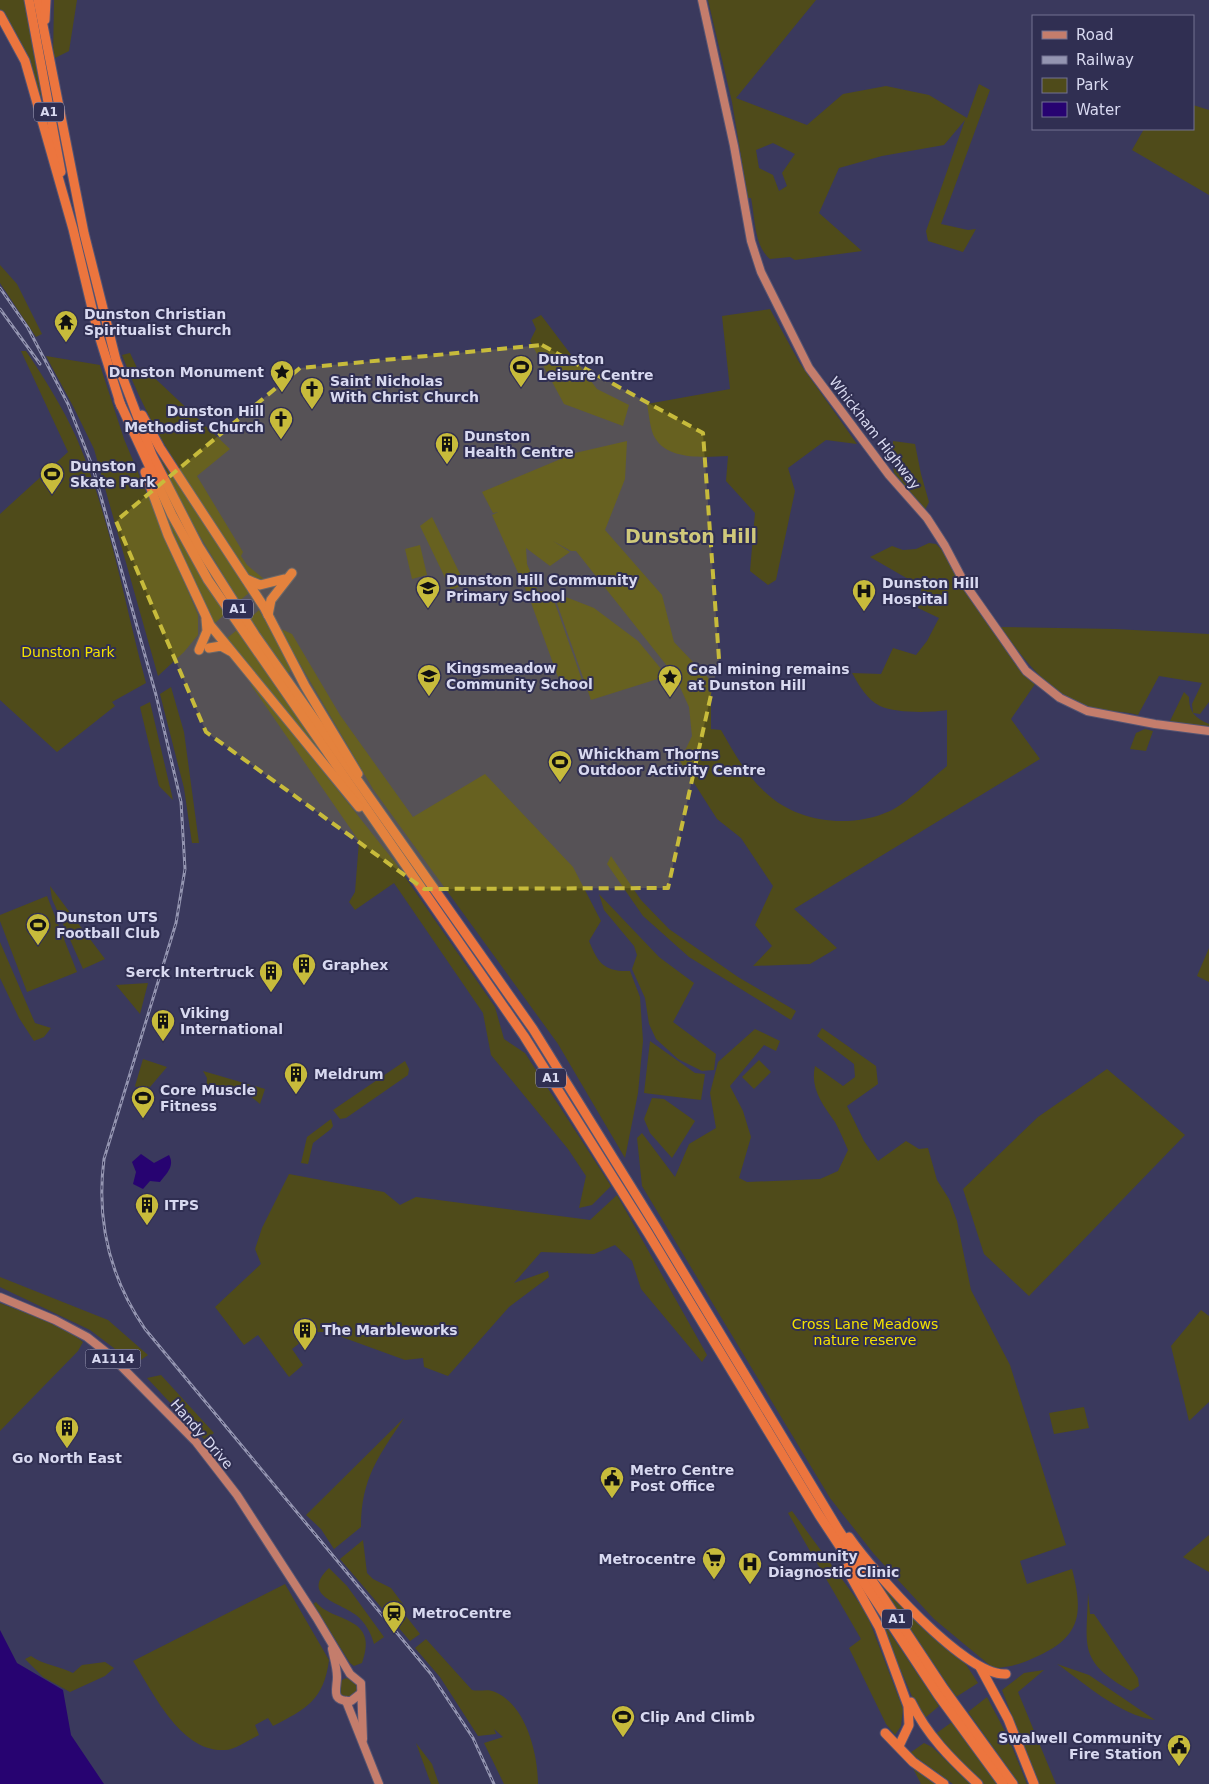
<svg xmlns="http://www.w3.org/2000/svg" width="1209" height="1784" font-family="'DejaVu Sans',sans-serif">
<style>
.green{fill:#4f4b1a;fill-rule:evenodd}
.water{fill:#270371}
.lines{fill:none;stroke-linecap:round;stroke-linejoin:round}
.major-casing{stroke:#555472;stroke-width:10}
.highway-casing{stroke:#555472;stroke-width:11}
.major{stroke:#c47d6c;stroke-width:8}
.highway{stroke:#ec753e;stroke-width:9}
.rail-casing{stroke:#9495b1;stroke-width:3}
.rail{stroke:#302f52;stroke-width:1;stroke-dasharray:4;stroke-linecap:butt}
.marked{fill:#c7bb3b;fill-opacity:0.2;stroke:#c7bb3b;stroke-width:4;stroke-dasharray:10 6;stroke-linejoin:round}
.labels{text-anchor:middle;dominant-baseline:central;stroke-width:4;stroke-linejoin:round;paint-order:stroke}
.shield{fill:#302f52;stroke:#a6a6c1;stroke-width:1}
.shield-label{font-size:12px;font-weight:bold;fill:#d8d9f0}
.poi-label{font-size:14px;font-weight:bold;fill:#d8d9f0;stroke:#302f52;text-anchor:start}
.street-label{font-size:14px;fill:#d8d9f0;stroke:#302f52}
.park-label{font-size:14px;fill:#f3e100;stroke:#302f52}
.district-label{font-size:19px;font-weight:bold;fill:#d0c97b;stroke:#302f52}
</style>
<rect width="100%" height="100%" fill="#3a395d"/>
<g class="green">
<polygon points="0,0 24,0 42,97 39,98 29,60 0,9"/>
<polygon points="54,0 77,0 69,51 53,59"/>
<path d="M708,0H816L736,98L807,125L843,94L886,86L929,95L967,118L979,84L990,90L941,224L968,230L976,229L963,252L928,241L926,231L965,120L944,145L882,156L839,168L819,213L862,251L795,260L790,257L770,259C754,246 755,217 751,198H748L732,102ZM773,143L795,154L782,173L787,186L779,191L773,175L759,168L756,150Z"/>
<polygon points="1193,105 1209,110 1209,195 1132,150 1144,129 1193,129"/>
<polygon points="0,265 17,284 42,334 36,337 0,283"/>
<path d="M770,309L799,362L857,444L826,440L788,468L795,491L776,580L768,585L750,571L755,513L726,481L728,456C706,457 669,461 655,438C650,430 649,414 647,404L730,389L722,316Z"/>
<polygon points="541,315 597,389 629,405 623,426 564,404 530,341 536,329 532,320"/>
<path d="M21,351H26C45,379 63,408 77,439C110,517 124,602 146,683L112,702L115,706L57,752L0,700V514L68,452Z"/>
<path d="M130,353L138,370L143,367L230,449L197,476L243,552L241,556L247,565L264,579L249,578C203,506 152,436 122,355Z"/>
<polygon points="46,356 100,365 124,439 198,615 198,635 184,652 158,676 94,449 74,408"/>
<path d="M627,441L625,479L605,530L662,595L674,642L711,681V729L721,730C733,751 746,775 765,792C797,823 850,829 890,811C906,804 932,778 947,766V710C930,713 895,713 880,706C867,700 859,685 852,673L881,674L893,648L916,655L927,641L939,618L918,608L922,587L870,557L892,546L903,550L916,549L929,543L936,544L943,551L961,584L1035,684L1011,719L1040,759L794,909L837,948L810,964L753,966L772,946L755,925L773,886L741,838L717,819L680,761L692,736L689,707L675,676L576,551H571L553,541L570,552L550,566L526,548L527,564L538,591L551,592L582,680L562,688L529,597L492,515L498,512L493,513L482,492L575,453Z"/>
<polygon points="893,441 915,444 921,474 929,502 925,510 894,473 892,459"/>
<polygon points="162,457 249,593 239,601 195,528 159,460"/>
<polygon points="160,498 188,554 226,613 214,624 158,500"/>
<polygon points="432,517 465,584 451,590 420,526"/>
<polygon points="420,545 427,575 412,579 405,549"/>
<polygon points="553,592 594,608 638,641 667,676 591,700"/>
<polygon points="259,610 292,668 288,674 250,618"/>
<path d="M1000,627L1115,629L1209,634V702L1200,714L1193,713L1192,704L1202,683L1159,676L1138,715C1122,710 1104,713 1088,707C1049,694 1024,659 1000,627Z"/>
<path d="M279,628L292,634L340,715L413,817L485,774L573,867L601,921L589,941C598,963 604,972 630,971L640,997L643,1041L638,1093L625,1158L558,1044L373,789Z"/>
<polygon points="237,630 335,771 333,773 226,639"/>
<polygon points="252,682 394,861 495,1007 504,1039 525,1053 611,1186 592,1205 579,1208 586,1176 568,1149 491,1055 483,1013 394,883 355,910 349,902 355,892 359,841 251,685"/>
<polygon points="171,687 184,732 199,843 192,843 184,788 160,694"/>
<path d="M1184,692L1189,697C1189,712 1195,718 1209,724V726L1169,723Z"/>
<polygon points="150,702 173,800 159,786 140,707"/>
<polygon points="1145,729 1153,731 1146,751 1130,749 1136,733"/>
<polygon points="611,856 641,900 669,929 738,977 796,1011 791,1020 689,957 643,916 607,864"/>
<polygon points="50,886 105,959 83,969 52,899"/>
<polygon points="599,894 659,957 694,983 673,1022 716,1054 714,1070 702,1071 678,1059 656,1039 649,1024 645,998 632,969 637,955 634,946 604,910"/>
<polygon points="47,896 77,972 27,992 0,921 0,915"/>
<polygon points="0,942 35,1023 51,1028 44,1037 34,1041 19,1018 0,978"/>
<polygon points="1209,948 1209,982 1197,976"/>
<polygon points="148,983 140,1014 116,985"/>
<path d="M822,1028L876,1066L878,1084L847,1106L864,1141L878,1161L906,1141L919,1149L928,1148L937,1180L949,1199L957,1221L971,1290L1010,1365L1066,1545L1020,1561L1027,1584L1072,1569C1083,1612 1082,1636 1038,1656C1023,1663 1010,1668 993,1668L934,1619L874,1554L830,1498L642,1186L637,1138L642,1133L675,1177L689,1144L716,1128L710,1093L718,1062L755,1029L780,1041L776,1051L764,1045L730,1086L743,1111L751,1137L739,1178L747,1182L820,1179L838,1171L848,1150C844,1141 840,1131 835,1122C822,1104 810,1088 815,1066L843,1086L855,1077L854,1064L817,1036Z"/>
<polygon points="650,1041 695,1073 705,1074 701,1100 644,1093"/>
<polygon points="143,1059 167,1067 145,1093 135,1086"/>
<polygon points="759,1060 771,1072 754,1089 742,1077"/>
<polygon points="405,1061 409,1069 408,1075 346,1118 340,1119 333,1110"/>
<polygon points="1107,1069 1185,1135 1029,1296 984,1254 963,1189 1038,1117"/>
<polygon points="203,1071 265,1089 260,1104 248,1094 206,1091 207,1078"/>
<polygon points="652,1098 664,1099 695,1121 672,1158 650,1133 644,1119"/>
<polygon points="331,1119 333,1126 331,1129 313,1143 308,1164 301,1163 307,1137"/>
<polygon points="289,1174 384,1192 400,1205 416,1197 590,1220 617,1195 707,1355 702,1362 641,1289 632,1261 615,1245 594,1254 541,1252 514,1283 548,1271 549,1277 509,1307 448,1376 424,1367 423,1358 405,1360 328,1332 314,1332 292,1349 303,1365 289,1377 258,1335 244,1345 215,1307 261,1264 255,1249 262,1228"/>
<polygon points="0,1277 108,1320 148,1355 135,1364 90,1330 0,1287"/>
<path d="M0,1303C27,1314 60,1323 83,1342L78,1351L0,1431Z"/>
<polygon points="1201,1310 1209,1316 1209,1402 1189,1421 1171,1346"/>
<polygon points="161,1375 214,1433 205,1440 147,1378"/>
<polygon points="1084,1407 1089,1428 1054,1434 1049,1413"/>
<path d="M404,1418C379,1456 361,1478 361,1527L334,1549L321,1529L306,1515Z"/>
<polygon points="792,1511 866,1612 903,1709 901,1726 895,1735 886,1724 849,1648 861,1639 788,1513"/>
<polygon points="1209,1535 1209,1572 1183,1557"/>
<polygon points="363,1540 367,1573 373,1579 391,1588 403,1604 406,1616 420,1634 410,1641 340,1559"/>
<path d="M329,1568L347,1586L384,1637L374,1644C371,1633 365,1622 356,1615C339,1602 300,1596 329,1568Z"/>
<polygon points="869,1568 904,1608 944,1647 965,1663 978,1683 956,1697"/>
<path d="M285,1584L329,1660C324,1700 306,1709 273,1726L268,1718L255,1725L259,1735C250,1739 235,1750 225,1750C181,1753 153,1692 133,1661Z"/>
<path d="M1088,1593L1090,1614H1094L1138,1678L1139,1686L1131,1691C1077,1661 1087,1646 1088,1593Z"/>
<path d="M316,1602C332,1623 380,1615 362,1663L354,1666L350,1663L313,1604Z"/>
<polygon points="874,1609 939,1706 925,1718 918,1710"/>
<path d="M426,1639L472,1690C480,1692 488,1688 495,1692C526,1705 538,1754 538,1784H504L484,1743L503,1737L494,1729L496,1734L478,1736L440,1677L415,1648Z"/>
<path d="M31,1656C43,1665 60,1666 73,1673L82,1665L105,1662L114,1668L105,1676L70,1692L43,1677L25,1659Z"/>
<path d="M1057,1664L1089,1675L1155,1720C1119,1715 1086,1684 1057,1664Z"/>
<polygon points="1044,1670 1018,1692 1056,1784 1038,1784 1002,1690 1024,1673"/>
<circle cx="348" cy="1688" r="10"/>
<polygon points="987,1697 1008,1737 1027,1784 1019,1784 968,1712"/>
<polygon points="952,1722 997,1784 984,1784 934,1735"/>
<polygon points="416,1743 432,1764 439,1784 431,1784"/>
<polygon points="924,1743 932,1747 971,1784 953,1784 910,1753"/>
<polygon points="911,1764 940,1784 921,1784"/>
</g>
<g class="water">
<path d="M141,1154L154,1163L169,1155C175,1166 167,1173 160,1182L150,1181L143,1189L133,1184L136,1172L132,1162Z"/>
<polygon points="0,1630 17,1663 63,1690 71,1735 104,1784 0,1784"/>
</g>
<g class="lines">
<g class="major-casing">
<g id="major">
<polyline points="702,0 734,146 751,241 761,272 809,368 889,475 927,518 945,546 965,584 1026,671 1060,698 1087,711 1155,724 1209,731"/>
<polyline points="0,1297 55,1320 87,1337 111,1356 196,1442 237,1495 316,1617 350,1674 361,1683 363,1739"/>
<path d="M332,1649C334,1658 337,1668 337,1677C337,1689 330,1702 351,1701L360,1694"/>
<polyline points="346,1701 379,1784"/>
</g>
</g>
<g class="highway-casing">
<g id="highway">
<polyline points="29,0 61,172"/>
<polyline points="38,0 84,233 116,360 152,455 199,547 255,635 533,1029 656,1227 838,1529 944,1689 1013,1784"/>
<polyline points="0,15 25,61 73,229 97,329 121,406"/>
<polyline points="45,20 46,0"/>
<polyline points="119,401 172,515 208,580 524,1036 648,1233 819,1515 938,1695 1003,1784"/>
<polyline points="142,415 160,448 264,607 305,686 358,774"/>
<polyline points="145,472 168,535 210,625 359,807"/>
<polyline points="246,579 260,585 284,579"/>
<polyline points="268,615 271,600 292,573"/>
<polyline points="209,648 221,646 230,651"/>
<polyline points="199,650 207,631 206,619"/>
<path d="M849,1537C872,1570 965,1677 1006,1674"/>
<polyline points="846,1568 879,1627 908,1706 909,1725 899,1746"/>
<polyline points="980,1667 1008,1719 1034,1784"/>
<path d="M911,1702C927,1735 951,1759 978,1784"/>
<polyline points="885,1733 913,1762 944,1784"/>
</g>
</g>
<use href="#major" class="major"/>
<use href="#highway" class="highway"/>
<g class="rail-casing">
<g id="rail">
<path d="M0,288L28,328L68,404L93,468L156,695L181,802L185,869L176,923L104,1159C96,1221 110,1278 145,1329L431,1674L473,1738L494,1784"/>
<polyline points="0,309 40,364"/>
</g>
</g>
<use href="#rail" class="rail"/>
</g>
<path class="marked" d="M542,345L703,433L719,659L668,888L424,889L206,732L116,521L300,368Z"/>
<defs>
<g id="temple-pin" transform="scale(1.25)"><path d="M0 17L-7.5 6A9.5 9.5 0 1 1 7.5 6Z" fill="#c7bb3b" stroke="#302f52"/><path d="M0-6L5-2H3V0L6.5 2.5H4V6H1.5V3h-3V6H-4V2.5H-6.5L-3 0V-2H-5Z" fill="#111"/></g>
<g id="stadium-pin" transform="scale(1.25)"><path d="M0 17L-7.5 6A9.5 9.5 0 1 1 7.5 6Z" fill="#c7bb3b" stroke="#302f52"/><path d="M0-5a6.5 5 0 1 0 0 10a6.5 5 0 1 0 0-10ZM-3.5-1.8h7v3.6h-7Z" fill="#111"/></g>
<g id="sight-pin" transform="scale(1.25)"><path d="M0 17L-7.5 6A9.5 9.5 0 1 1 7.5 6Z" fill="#c7bb3b" stroke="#302f52"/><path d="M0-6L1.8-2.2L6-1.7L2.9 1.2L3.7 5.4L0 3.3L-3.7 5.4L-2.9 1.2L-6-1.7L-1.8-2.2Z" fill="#111"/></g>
<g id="church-pin" transform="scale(1.25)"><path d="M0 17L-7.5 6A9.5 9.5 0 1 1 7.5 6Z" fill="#c7bb3b" stroke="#302f52"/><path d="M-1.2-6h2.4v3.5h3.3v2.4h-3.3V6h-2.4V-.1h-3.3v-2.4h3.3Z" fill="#111"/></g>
<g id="building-pin" transform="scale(1.25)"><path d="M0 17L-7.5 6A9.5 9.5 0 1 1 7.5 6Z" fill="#c7bb3b" stroke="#302f52"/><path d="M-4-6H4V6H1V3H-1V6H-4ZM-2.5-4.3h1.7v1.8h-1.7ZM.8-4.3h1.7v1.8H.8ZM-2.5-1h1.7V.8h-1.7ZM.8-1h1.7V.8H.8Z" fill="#111"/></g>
<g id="school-pin" transform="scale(1.25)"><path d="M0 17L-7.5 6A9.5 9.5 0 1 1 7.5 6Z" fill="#c7bb3b" stroke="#302f52"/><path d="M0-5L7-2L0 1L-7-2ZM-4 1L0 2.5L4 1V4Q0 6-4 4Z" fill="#111"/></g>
<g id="hospital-pin" transform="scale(1.25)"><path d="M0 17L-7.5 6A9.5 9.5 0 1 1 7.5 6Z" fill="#c7bb3b" stroke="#302f52"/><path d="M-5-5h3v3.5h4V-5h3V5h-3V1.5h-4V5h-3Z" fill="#111"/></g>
<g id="civic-pin" transform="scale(1.25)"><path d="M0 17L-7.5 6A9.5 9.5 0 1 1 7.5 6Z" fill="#c7bb3b" stroke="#302f52"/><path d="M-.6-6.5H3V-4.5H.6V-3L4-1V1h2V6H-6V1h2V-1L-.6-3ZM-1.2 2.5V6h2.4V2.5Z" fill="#111"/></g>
<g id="supermarket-pin" transform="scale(1.25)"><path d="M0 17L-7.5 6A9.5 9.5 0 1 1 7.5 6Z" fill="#c7bb3b" stroke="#302f52"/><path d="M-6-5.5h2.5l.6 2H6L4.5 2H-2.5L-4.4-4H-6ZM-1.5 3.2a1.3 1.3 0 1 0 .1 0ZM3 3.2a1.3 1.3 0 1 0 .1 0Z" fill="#111"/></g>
<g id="station-pin" transform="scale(1.25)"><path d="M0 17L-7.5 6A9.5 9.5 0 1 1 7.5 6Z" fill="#c7bb3b" stroke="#302f52"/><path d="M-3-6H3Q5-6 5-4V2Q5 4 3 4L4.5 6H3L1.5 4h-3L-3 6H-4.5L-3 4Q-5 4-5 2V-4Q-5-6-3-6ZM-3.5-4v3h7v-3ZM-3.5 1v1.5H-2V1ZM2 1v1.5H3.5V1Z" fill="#111"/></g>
</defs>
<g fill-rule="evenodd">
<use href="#temple-pin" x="66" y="322"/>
<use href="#stadium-pin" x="521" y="367"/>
<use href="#sight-pin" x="282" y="372"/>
<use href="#church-pin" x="312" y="389"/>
<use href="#church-pin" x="281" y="419"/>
<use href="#building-pin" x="447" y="444"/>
<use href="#stadium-pin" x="52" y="474"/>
<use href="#school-pin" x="428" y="588"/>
<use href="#hospital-pin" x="864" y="591"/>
<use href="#school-pin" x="429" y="676"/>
<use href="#sight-pin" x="670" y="677"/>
<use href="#stadium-pin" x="560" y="762"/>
<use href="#stadium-pin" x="38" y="925"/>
<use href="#building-pin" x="304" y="965"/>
<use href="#building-pin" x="271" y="972"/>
<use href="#building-pin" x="163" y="1021"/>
<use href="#building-pin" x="296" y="1074"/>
<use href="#stadium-pin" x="143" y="1098"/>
<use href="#building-pin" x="147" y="1205"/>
<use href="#building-pin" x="305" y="1330"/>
<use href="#building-pin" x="67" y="1428"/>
<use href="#civic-pin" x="612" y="1478"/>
<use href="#supermarket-pin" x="714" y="1559"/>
<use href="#hospital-pin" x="750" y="1564"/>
<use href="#station-pin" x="394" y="1613"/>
<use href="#stadium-pin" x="623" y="1717"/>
<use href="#civic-pin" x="1179" y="1746"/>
</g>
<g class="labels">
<g class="shield">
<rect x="34" y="102.5" width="30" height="19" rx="4"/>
<rect x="223" y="599.5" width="30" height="19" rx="4"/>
<rect x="536" y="1068.5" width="30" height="19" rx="4"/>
<rect x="85.5" y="1349.5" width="55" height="19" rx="4"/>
<rect x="882" y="1609.5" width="30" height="19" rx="4"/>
</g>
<g class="shield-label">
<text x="49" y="112">A1</text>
<text x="238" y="609">A1</text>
<text x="551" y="1078">A1</text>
<text x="113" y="1359">A1114</text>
<text x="897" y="1619">A1</text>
</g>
<g class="poi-label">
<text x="84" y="314">Dunston Christian<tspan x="84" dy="16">Spiritualist Church</tspan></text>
<text x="538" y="359">Dunston<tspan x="538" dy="16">Leisure Centre</tspan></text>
<text x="264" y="372" text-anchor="end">Dunston Monument</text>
<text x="330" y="381">Saint Nicholas<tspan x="330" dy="16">With Christ Church</tspan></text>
<text x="264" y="411" text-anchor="end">Dunston Hill<tspan x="264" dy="16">Methodist Church</tspan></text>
<text x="464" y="436">Dunston<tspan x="464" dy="16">Health Centre</tspan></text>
<text x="70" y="466">Dunston<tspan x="70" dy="16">Skate Park</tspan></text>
<text x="446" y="580">Dunston Hill Community<tspan x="446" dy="16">Primary School</tspan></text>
<text x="882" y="583">Dunston Hill<tspan x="882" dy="16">Hospital</tspan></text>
<text x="446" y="668">Kingsmeadow<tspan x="446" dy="16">Community School</tspan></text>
<text x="688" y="669">Coal mining remains<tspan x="688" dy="16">at Dunston Hill</tspan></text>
<text x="578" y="754">Whickham Thorns<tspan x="578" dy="16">Outdoor Activity Centre</tspan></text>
<text x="56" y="917">Dunston UTS<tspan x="56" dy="16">Football Club</tspan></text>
<text x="322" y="965">Graphex</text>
<text x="254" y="972" text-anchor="end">Serck Intertruck</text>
<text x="180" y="1013">Viking<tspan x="180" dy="16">International</tspan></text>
<text x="314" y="1074">Meldrum</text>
<text x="160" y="1090">Core Muscle<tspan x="160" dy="16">Fitness</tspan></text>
<text x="164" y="1205">ITPS</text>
<text x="322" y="1330">The Marbleworks</text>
<text x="67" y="1458" text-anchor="middle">Go North East</text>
<text x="630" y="1470">Metro Centre<tspan x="630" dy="16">Post Office</tspan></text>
<text x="768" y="1556">Community<tspan x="768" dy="16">Diagnostic Clinic</tspan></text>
<text x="696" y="1559" text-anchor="end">Metrocentre</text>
<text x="412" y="1613">MetroCentre</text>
<text x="640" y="1717">Clip And Climb</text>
<text x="1162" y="1738" text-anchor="end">Swalwell Community<tspan x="1162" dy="16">Fire Station</tspan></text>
</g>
<g class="street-label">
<text transform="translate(875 433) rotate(52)">Whickham Highway</text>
<text transform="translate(202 1434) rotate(49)">Handy Drive</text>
</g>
<g class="park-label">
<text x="68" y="652">Dunston Park</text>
<text x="865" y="1324">Cross Lane Meadows<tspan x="865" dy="16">nature reserve</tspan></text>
</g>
<g class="district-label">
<text x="691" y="536">Dunston Hill</text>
</g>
</g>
<rect x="1032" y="15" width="162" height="115" fill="#302f52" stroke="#737391"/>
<rect x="1042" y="31" width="25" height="8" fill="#c47d6c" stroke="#737391"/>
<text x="1076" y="40" font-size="15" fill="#d8d9f0">Road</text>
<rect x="1042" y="56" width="25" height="8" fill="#9495b1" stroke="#737391"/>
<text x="1076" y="65" font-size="15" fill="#d8d9f0">Railway</text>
<rect x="1042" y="78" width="25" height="15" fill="#4f4b1a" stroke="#737391"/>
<text x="1076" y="90" font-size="15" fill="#d8d9f0">Park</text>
<rect x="1042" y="102" width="25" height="15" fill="#270371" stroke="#737391"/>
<text x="1076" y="115" font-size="15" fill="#d8d9f0">Water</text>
</svg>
